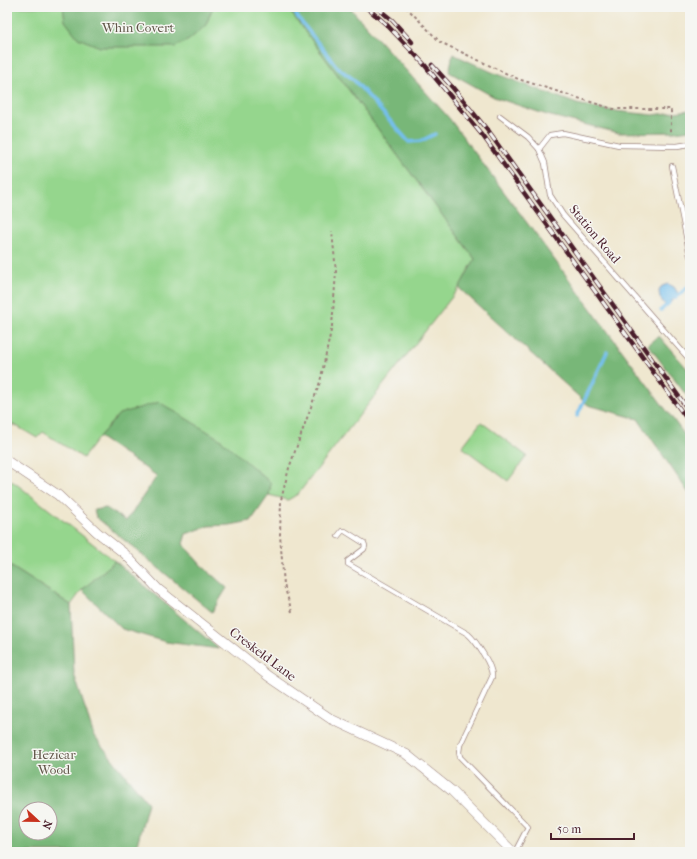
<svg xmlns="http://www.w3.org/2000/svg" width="697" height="859" font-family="'IM FELL French Canon',serif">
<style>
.green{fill:#95d68d;stroke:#707a5c}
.forest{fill:#78b778;stroke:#616b52;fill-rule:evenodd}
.water{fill:#74c0ee;stroke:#5f708c}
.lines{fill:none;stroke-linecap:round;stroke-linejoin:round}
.stream{stroke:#74c0ee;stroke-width:3.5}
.service-casing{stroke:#9c837d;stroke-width:6}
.minor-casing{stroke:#9c837d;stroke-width:10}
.path{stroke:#9c837d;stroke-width:2;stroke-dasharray:3 3;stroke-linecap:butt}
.service{stroke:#fff;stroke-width:4.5}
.minor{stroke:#fff;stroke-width:9}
.rail-casing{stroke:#4a1f2b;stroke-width:4.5}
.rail{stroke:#f6f6f2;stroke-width:3;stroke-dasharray:9;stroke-linecap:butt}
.labels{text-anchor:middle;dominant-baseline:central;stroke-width:3;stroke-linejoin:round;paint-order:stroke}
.park-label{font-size:13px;fill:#605648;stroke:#f6f6f2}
.street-label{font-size:13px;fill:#4a1f2b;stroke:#f6f6f2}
</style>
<rect width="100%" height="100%" fill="#f6f6f2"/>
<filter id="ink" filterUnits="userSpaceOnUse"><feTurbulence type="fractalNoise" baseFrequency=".025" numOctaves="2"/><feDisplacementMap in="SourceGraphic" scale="8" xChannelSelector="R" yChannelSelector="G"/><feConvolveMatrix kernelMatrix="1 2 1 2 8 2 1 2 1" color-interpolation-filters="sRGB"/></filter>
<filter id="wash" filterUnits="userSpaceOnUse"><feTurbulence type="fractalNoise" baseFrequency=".012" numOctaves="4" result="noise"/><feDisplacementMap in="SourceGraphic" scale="16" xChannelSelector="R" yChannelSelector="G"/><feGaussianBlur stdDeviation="0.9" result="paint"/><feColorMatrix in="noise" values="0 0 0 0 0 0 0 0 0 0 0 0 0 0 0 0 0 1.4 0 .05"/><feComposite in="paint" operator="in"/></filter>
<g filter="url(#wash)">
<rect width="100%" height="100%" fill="#efe7cf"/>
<g class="green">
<polygon points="7,7 287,7 475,259 459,288 298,494 288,500 269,495 271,483 119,414 99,437 83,458 43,432 37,438 13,424 7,433"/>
<polygon points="481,422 527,456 508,481 462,447"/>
<polygon points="7,479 15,483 115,561 82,590 71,605 7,564"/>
</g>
<g class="forest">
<polygon points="63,7 213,7 206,25 189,40 175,47 100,47 78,38 65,21"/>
<polygon points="287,7 349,7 449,118 690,442 690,495 638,419 588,405 459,288 475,259"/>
<polygon points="453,54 494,73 577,104 606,110 653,115 690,110 690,130 675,132 619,133 547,115 494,97 449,72"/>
<polygon points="659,336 690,372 690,400 648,345"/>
<polygon points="159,402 220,439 271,483 269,495 251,521 230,525 208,526 186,534 183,544 201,565 227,588 212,612 96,517 94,510 106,508 126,521 157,476 99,437 119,414"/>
<polygon points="115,561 219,649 166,642 122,629 82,590"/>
<path d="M7,564L71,605L74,674L94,736L148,803L135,852H7ZM26,809H50V833H26Z"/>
</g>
<polygon class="water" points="668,284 674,287 679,295 666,306 660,298 659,291 662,286"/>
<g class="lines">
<g class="stream">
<polyline points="291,7 299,19 338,68 353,79 409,142 421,141 435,134"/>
<polyline points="686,211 690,214"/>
<polyline points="675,298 690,285"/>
<polyline points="661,310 669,303"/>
<polyline points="577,416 607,352"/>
</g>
</g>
</g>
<g filter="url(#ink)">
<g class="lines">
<g class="service-casing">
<g id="service">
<polyline points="500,116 528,137 539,149 545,163 550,195 563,215 690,360"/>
<polyline points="539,149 550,135 563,133 619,145 677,146 690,144"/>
<polyline points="672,166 690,256"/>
<path d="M338,536L342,531H345L364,543L365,546L364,549L348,561V564L468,634C476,641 493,666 492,677L460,745L459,752L460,757L528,827L515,852"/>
</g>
</g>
<g class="minor-casing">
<polyline id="minor" points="7,461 58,495 97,532 125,554 158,589 268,676 331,719 406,754 452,791 513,852"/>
</g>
<g class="path">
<polyline points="406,7 440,42 518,79 613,109 671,109 671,132"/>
<polyline points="292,612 284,585 280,535 281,500 289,468 320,382 332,326 336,272 332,231"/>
</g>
<use href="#service" class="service"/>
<use href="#minor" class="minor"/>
<g class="rail-casing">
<g id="rail">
<polyline points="366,7 387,25 423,63 483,136 690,423"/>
<polyline points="376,7 392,20 412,42"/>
<polyline points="432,65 453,88 488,131 690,412"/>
</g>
</g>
<use href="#rail" class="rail"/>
</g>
</g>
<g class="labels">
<g class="park-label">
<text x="138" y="27">Whin Covert</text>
<text x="54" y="754">Hezicar<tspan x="54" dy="15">Wood</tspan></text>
</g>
<g class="street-label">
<text transform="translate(595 234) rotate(50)">Station Road</text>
<text transform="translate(263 654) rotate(37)">Creskeld Lane</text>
</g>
</g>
<rect width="697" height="859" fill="none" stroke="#f6f6f2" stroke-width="24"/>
<g transform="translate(38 821) rotate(112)"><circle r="19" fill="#f6f6f2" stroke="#b1a0a2"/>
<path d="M0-3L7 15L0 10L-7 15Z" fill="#c8321e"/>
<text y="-6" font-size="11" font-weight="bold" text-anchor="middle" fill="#4a1f2b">N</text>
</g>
<path d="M551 833v6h83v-6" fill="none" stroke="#4a1f2b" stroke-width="2"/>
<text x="557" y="833" font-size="12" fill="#4a1f2b" stroke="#f6f6f2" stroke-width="3" paint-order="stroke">50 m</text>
</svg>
